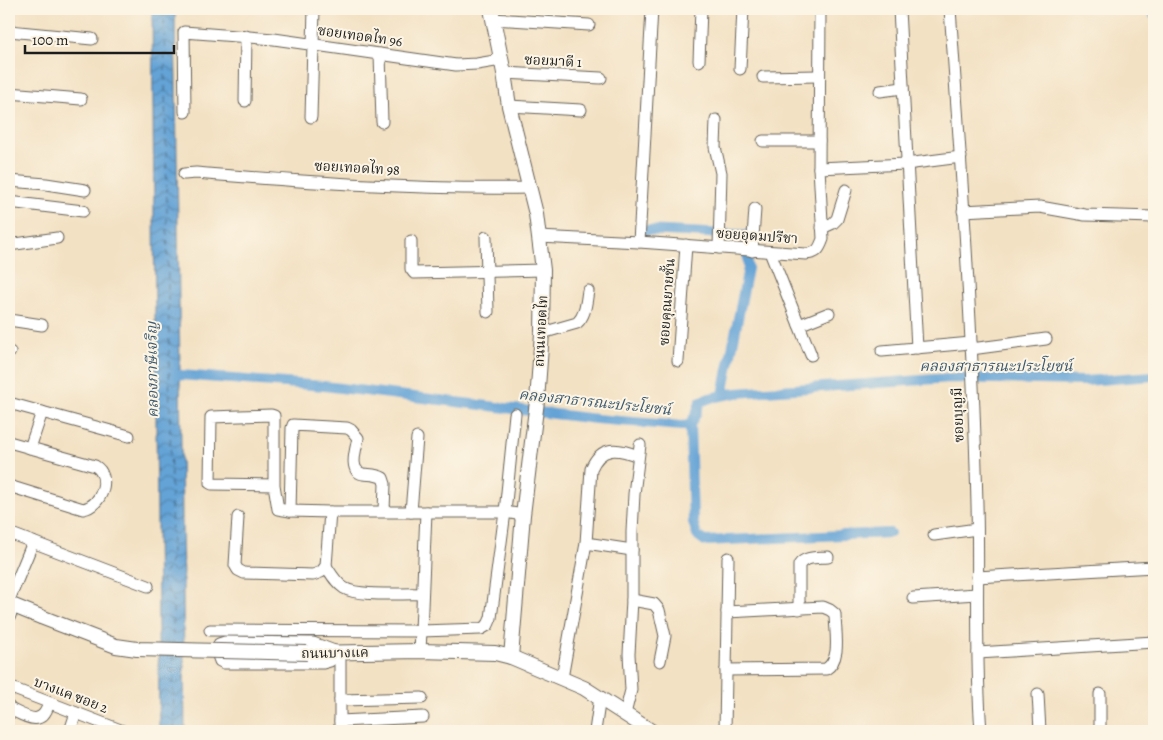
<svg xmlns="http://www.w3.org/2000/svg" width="1163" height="740" font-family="Alegreya,'Noto Serif Thai',serif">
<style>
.water{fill:url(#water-waves);stroke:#406079}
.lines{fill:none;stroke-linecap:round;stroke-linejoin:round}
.canal{stroke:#63a3d6;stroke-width:10}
.ferry{stroke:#3c5970;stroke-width:1;stroke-dasharray:6 5;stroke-linecap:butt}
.minor-casing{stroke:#676156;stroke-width:13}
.major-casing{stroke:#676156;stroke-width:16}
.minor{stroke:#fff;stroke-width:11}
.major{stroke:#fff;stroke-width:14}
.major-bridge-casing{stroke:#676156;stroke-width:16;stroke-linecap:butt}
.major-bridge{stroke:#fff;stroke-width:14}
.labels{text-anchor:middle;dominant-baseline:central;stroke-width:4;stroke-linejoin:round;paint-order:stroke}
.street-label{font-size:14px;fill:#1c1c1c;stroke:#fcf5e5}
.water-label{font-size:15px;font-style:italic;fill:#3c5970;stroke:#fcf5e5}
</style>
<defs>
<pattern id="water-waves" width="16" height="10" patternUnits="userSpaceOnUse" patternTransform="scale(1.25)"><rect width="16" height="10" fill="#63a3d6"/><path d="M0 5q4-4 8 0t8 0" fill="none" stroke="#5184ad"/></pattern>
</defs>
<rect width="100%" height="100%" fill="#fcf5e5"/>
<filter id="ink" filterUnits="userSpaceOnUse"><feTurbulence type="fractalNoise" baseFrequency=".02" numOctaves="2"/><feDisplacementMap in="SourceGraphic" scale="10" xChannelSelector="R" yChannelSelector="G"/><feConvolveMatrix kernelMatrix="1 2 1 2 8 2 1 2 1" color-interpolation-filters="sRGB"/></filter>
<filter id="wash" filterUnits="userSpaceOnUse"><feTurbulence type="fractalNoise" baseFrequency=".0096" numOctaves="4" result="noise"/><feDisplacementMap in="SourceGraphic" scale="20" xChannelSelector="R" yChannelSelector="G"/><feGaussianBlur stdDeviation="1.12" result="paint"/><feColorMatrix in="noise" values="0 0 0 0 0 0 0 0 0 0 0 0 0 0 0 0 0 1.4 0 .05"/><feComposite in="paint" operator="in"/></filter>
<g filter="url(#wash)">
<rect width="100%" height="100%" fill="#f3e1c3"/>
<polygon class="water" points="152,9 175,9 185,731 159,731"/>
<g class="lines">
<g class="canal">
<polyline points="1154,9 1154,15"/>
<polyline points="646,230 747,235 748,268 723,395"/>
<polyline points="167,374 324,386 596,419 682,426 690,425 696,414 700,402 710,398 736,393 950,378 1084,381 1154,376"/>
<polyline points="690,425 693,522 697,535 705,541 890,533"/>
</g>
<g class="ferry">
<polyline points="164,9 172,558 161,580 173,599 173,644"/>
<polyline points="173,656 174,731"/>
</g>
</g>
</g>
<g filter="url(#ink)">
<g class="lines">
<g class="minor-casing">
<g id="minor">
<polyline points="899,9 917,348"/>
<path d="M950,9C962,174 973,339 977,504C979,580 975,656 981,731"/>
<polyline points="493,19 589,25"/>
<polyline points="9,31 92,39"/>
<polyline points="380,54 382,122"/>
<polyline points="699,61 701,9"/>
<polyline points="740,69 743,9"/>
<polyline points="504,73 601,78"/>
<polyline points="763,77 818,76"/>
<polyline points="880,91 903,88"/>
<polyline points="9,93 81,99"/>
<polyline points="245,101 246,36"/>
<polyline points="509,106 581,110"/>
<polyline points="185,112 184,32 274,39 456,65 477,64 501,60"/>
<polyline points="311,117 314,9"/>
<polyline points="716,120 715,147 721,173 719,248"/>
<polyline points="763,141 819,141"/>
<polyline points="819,168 906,164 961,157"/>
<path d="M184,174L196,173C306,182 418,190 529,188"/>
<polyline points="9,181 46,184 85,190"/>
<polyline points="9,202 83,211"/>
<polyline points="963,211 1040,207 1085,215 1154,217"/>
<polyline points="822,228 833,223 837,219 846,190"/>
<polyline points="486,237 488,312"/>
<path d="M539,237L639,242L806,254C817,253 819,250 823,239L819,168L820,9"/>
<polyline points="411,241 411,269 414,273 543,270"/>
<polyline points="639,242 652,9"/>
<polyline points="9,245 57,238"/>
<polyline points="752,251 755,209"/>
<polyline points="770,252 811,355"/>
<polyline points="9,320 42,325"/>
<polyline points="799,325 829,313"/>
<path d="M542,333L577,323C586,315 586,302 588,291"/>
<polyline points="971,349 1046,339"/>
<polyline points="882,351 971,343"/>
<polyline points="9,352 10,352"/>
<polyline points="678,361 686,245"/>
<polyline points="9,403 129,436"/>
<path d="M9,442L95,466C112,476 102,506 83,509L9,486"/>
<polyline points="30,448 42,412"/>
<polyline points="274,485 212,484 210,483 211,417 271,415 274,416 274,485 278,509 290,511 330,512 505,512 523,515"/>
<path d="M290,511L292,428L293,425L347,428L351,430L358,438C356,449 348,471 363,474C371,475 376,474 383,478L385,484L384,511"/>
<polyline points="411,512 417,438"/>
<polyline points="426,512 421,631 481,629 488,625 491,618 505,512 515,414"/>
<polyline points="238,517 235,565 238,570 244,573 313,575 321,572 326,566 330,512"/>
<polyline points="9,533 148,586"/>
<polyline points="934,535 977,529"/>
<path d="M586,543L591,469C601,445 618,448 638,456"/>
<path d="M326,566C331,574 336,583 344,588C359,597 403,593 422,594"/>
<polyline points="977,577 1154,567"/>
<polyline points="913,598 977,594"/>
<polyline points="9,600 33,542"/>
<polyline points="632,600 654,604 659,610 665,636 660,661"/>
<path d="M799,609V565C805,556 818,558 828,557"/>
<polyline points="9,618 14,605"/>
<polyline points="210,630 421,631 420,651"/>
<path d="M225,642L313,643L340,653L330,661L323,663H224L220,661C217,655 217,650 219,644Z"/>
<polyline points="340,653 340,731"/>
<polyline points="978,653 1154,642"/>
<path d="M726,670L826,669C842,659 835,632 835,614L830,610L823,607L727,612"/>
<polyline points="562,678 586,543 632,550"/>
<polyline points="9,687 123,731"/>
<polyline points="1038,694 1040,731"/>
<polyline points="1100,694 1100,731"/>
<polyline points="340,700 422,698"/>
<path d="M9,707L10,709C27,717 42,728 49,703"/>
<polyline points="625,714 631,690 629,654 632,600 632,532 634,494 640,445"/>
<polyline points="340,721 423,717"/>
<polyline points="70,731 76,713"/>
<polyline points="595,731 600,697"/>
<polyline points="725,731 728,558"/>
</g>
</g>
<g class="major-casing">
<g id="major">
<polyline points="491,9 504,73 509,106 536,214 543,270 542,333 537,401 523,515 511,657"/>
<polyline points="9,604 41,617"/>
<polyline points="307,653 420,651 495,653 511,657 584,688 651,731"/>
</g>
</g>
<use href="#minor" class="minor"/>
<use href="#major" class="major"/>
<g class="major-bridge-casing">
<polyline id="major-bridge" points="41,617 116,646 137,649 307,653"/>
</g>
<use href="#major-bridge" class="major-bridge"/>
</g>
</g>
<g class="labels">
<g class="street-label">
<text transform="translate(360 36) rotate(8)">ซอยเทอดไท 96</text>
<text transform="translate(553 61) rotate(3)">ซอยมาดี 1</text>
<text transform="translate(357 168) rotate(3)">ซอยเทอดไท 98</text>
<text transform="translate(757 236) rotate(4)">ซอยอุดมปรีชา</text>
<text transform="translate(667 302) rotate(-86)">ซอยคุณยายชั้น</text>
<text transform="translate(541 331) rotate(-87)">ถนนเทอดไท</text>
<text transform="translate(958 415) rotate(-92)">ซอยบุญมี</text>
<text transform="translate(335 653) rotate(-1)">ถนนบางแค</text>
<text transform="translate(71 695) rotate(21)">บางแค ซอย 2</text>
</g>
<g class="water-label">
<text x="996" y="366">คลองสาธารณะประโยชน์</text>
<text transform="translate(152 370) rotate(-91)">คลองภาษีเจริญ</text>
<text transform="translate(595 402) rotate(6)">คลองสาธารณะประโยชน์</text>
</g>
</g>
<rect width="1163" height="740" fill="none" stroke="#fcf5e5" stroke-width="30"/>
<path d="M25 45v8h149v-8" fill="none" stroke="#1c1c1c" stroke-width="2.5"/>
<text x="32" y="45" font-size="15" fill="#1c1c1c" stroke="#fcf5e5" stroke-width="4" paint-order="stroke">100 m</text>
</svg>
